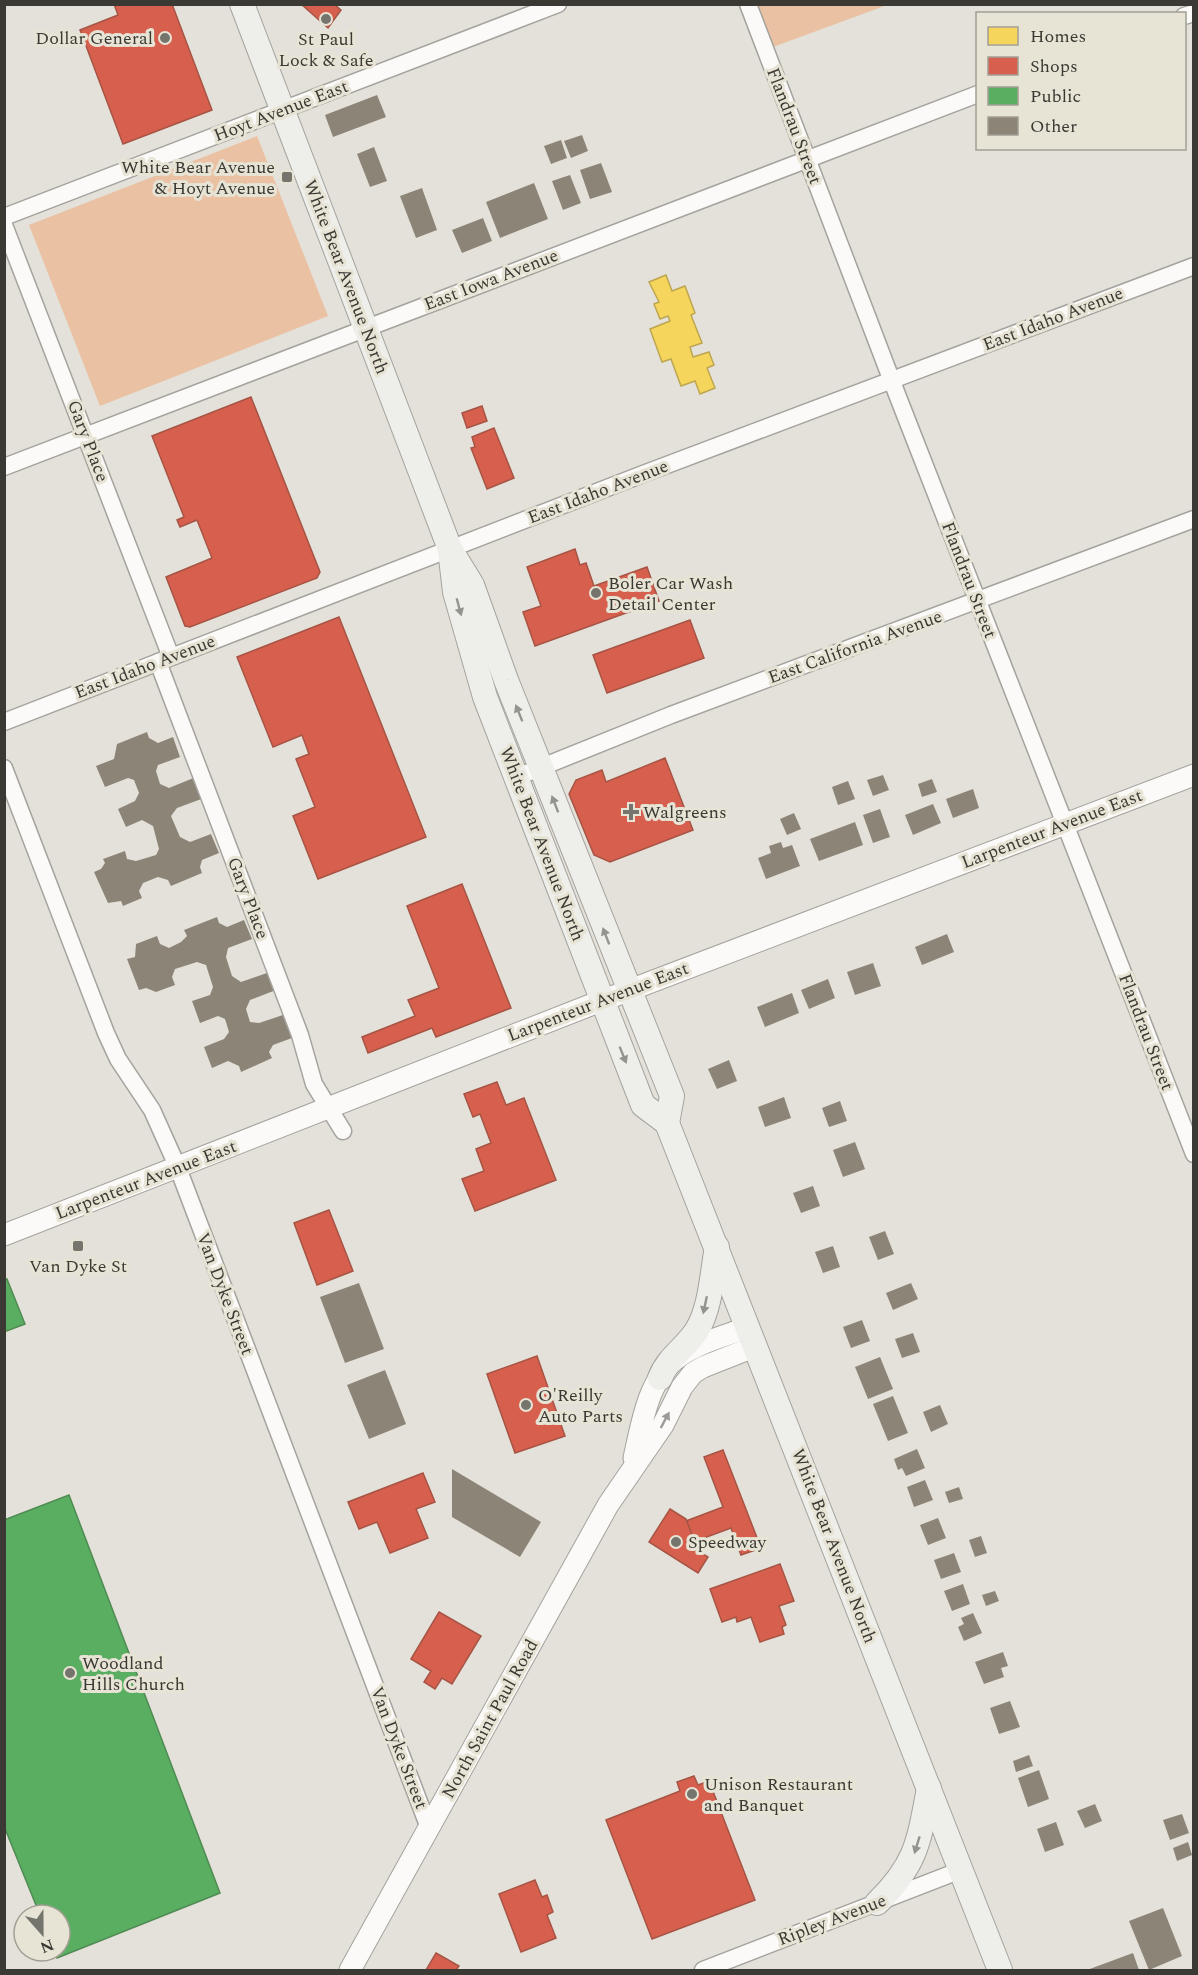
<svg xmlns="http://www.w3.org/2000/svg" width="1198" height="1975" font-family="Spectral,serif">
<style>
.green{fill:#eac1a3}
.homes{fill:#f6d55c;stroke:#bea650;stroke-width:1.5}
.shops{fill:#d6604d;stroke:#a75445;stroke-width:1.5}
.public{fill:#5aae61;stroke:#508b53;stroke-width:1.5}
.building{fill:#8c8577}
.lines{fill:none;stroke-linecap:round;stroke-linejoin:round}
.minor-casing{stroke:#a5a39d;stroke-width:19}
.tertiary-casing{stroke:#a5a39d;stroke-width:23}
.secondary-casing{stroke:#a5a39d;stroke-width:26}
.minor{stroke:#fbfaf9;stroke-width:16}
.tertiary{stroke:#fbfaf9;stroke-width:21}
.secondary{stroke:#eeeeeb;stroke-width:24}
.oneway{fill:#94948f}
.oneway2{fill:#9a9a96}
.poi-dot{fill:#75746d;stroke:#e7e3d5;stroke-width:2}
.labels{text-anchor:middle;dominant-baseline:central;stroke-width:6;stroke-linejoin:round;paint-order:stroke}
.poi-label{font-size:18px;fill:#3a3933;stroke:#e7e3d5;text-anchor:start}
.street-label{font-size:18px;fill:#3a3933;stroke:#e7e3d5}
</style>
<rect width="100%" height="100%" fill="#e3e1d9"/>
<g class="green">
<polygon points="748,5 887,5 765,50"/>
<polygon points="257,136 328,316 100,406 29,225"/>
</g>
<polygon class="homes" points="666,275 672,291 685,286 695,313 691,315 702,343 690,347 693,357 709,352 714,365 707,368 715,388 700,394 695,381 681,386 671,359 662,362 650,329 670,321 668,316 660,319 654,304 659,302 649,282"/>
<g class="shops">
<polygon points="114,4 172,4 212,110 123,144 80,30 118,15"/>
<polygon points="301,4 334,4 341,10 328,28"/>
<polygon points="251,397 320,572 317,578 190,627 185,626 166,577 212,558 197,520 180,527 177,520 184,517 152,436"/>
<polygon points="482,406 487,421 467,428 462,413"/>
<polygon points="494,428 514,478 487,489 471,448 475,447 472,437"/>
<polygon points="575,549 580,565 586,563 594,586 647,567 659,601 535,646 523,612 541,606 527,567"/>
<polygon points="339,617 426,837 318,879 293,816 315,807 296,759 309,754 302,735 273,747 237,657"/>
<polygon points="690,620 704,658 607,693 593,655"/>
<polygon points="665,758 693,830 610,862 594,855 569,794 576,780 602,770 606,782"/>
<polygon points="462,884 511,1008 436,1037 432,1028 368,1053 362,1037 415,1016 408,1000 439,988 407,906"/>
<polygon points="497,1082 506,1105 524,1098 556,1180 475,1211 462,1179 484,1171 476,1149 491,1143 480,1114 473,1117 464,1094"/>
<polygon points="329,1210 353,1271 317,1285 294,1223"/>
<polygon points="537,1356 565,1436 515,1453 487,1374"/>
<polygon points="723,1450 761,1548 741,1555 731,1528 693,1542 686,1521 723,1507 704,1457"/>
<polygon points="423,1473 435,1502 416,1509 428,1538 390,1553 377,1522 359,1529 348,1502"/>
<polygon points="670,1509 686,1519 698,1551 708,1557 698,1573 649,1542"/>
<polygon points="780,1564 794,1601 779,1606 786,1625 782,1627 784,1634 760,1642 751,1617 737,1622 736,1617 722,1622 710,1589"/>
<polygon points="439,1612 481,1636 452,1684 442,1678 435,1689 424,1682 431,1671 411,1659"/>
<polygon points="694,1776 698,1785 709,1781 755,1900 652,1939 606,1820 680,1791 677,1782"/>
<polygon points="535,1880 542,1897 547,1895 553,1912 547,1915 556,1938 521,1952 499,1894"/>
<polygon points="436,1953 459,1966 456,1970 426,1970"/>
</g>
<g class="public">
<polygon points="7,1279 25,1324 4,1332 4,1280"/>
<polygon points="69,1495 220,1893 57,1958 54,1951 60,1951 60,1915 40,1915 4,1826 4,1520"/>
</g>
<g class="building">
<polygon points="377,95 386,117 333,137 325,115"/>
<polygon points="582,135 588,151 571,158 564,141"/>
<polygon points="561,140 567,158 551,164 544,146"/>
<polygon points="374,147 387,181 370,187 357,154"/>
<polygon points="601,163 612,192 590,199 580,170"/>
<polygon points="570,175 581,203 563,210 552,181"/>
<polygon points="534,183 548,219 500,238 486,202"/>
<polygon points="422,188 437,230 416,238 400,196"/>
<polygon points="483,218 492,241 462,253 452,230"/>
<polygon points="147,732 149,738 158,743 173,737 180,757 158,765 156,771 160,784 169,788 196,777 204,798 177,808 171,816 180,837 190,842 211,834 219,853 202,860 200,867 202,873 171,886 168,880 158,877 143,883 139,891 142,898 123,906 121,901 108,903 94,872 101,869 105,863 103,859 125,851 127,859 136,861 156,855 159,849 153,826 142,820 126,827 118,809 135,801 139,793 134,780 128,778 105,787 96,766 114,759 117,744"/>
<polygon points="883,775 889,790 873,796 867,780"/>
<polygon points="932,779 937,792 922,797 918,784"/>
<polygon points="848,781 855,799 838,805 832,787"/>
<polygon points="973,789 979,808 953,818 946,799"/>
<polygon points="933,804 941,823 913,835 905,815"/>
<polygon points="880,809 890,837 873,843 863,815"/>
<polygon points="794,813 801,829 787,835 780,819"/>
<polygon points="855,822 863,845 819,861 810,839"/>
<polygon points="781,842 783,848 792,845 800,866 766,879 758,858 771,853 769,846"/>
<polygon points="217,917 219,923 227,927 244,920 252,939 228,948 226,957 232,976 241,982 270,972 276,990 250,1000 246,1009 250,1022 259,1023 283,1015 292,1038 273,1045 269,1052 272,1058 241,1072 239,1066 228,1061 212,1068 204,1047 224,1039 229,1032 225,1019 218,1016 200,1023 192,1001 210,995 213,987 206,965 197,962 175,969 172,977 175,985 156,992 146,988 139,990 127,959 135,957 136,944 157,936 160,944 169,948 181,942 187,936 184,930"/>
<polygon points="947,934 954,952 922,965 915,947"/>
<polygon points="873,963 881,986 855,995 847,972"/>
<polygon points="828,979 835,998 809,1009 801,990"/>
<polygon points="792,993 799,1013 765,1027 757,1007"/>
<polygon points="729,1060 737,1081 717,1089 708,1069"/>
<polygon points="784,1097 791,1118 765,1127 758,1107"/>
<polygon points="840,1101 847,1121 829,1127 822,1108"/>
<polygon points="855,1142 865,1169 843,1177 833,1150"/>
<polygon points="813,1186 820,1206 801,1213 793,1193"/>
<polygon points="885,1231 894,1254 878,1260 869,1237"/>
<polygon points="833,1246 840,1267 823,1273 815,1252"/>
<polygon points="359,1283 384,1349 345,1363 320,1297"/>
<polygon points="911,1283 918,1299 893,1310 886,1293"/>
<polygon points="862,1320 870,1341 851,1348 843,1327"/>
<polygon points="913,1333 920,1352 902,1358 895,1339"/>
<polygon points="880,1357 893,1389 868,1399 855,1367"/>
<polygon points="385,1370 406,1424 369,1439 347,1385"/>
<polygon points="893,1396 908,1433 888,1441 873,1404"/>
<polygon points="940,1405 948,1424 931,1432 923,1412"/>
<polygon points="917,1449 925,1468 906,1476 902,1468 898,1470 894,1459"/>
<polygon points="452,1469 541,1522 520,1557 452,1517"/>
<polygon points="925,1480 933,1500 914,1507 907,1487"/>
<polygon points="959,1487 963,1499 949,1503 945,1492"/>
<polygon points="938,1518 946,1538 928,1545 920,1525"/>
<polygon points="981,1536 987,1553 975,1557 969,1540"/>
<polygon points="954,1553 961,1572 941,1579 934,1560"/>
<polygon points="963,1584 970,1604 952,1611 944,1591"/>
<polygon points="995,1591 999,1601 986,1606 982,1595"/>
<polygon points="973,1613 982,1633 964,1641 958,1627 964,1624 961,1618"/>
<polygon points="1003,1652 1008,1666 1001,1668 1004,1677 984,1684 975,1662"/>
<polygon points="1010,1701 1020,1727 999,1734 990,1708"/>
<polygon points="1029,1755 1033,1766 1016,1772 1013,1761"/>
<polygon points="1039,1770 1049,1799 1028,1807 1018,1778"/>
<polygon points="1095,1804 1102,1821 1085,1828 1077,1811"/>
<polygon points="1182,1814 1189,1833 1170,1840 1163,1820"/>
<polygon points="1056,1822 1064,1845 1045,1852 1037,1829"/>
<polygon points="1188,1842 1192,1855 1177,1861 1173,1848"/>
<polygon points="1163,1908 1182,1956 1149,1970 1129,1921"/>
<polygon points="1133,1953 1139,1970 1087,1970"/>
</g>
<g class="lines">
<g class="minor-casing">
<g id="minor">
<polyline points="748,4 898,397 1194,1154"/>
<polyline points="1184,16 1194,13"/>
<polyline points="4,217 558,4"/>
<polyline points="4,225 171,657"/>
<polyline points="4,467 978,94"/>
<polyline points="158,662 300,1035 314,1084 343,1131"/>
<polyline points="4,722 643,474 1194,266"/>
<polyline points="4,768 106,1033 118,1059 152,1110 178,1168 429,1828"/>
<polyline points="517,777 671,715 1194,519"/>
<polyline points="703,1970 961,1870"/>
</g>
</g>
<g class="tertiary-casing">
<g id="tertiary">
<polyline points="4,1235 588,1006 1194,775"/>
<path d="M634,1458C642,1423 648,1377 680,1356C700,1342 726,1336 748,1327"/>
<polyline points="350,1970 608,1505 663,1425 682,1387 693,1373 703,1367 756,1346"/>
</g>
</g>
<g class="secondary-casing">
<g id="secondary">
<polyline points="242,4 450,549 472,585 506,680 672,1096 667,1123"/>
<polyline points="450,549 455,592 485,697 643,1105 667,1123 1000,1970"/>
<path d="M660,1378C668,1357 686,1348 697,1330C711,1307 712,1273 717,1247"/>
<path d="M877,1903C917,1864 919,1841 929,1788"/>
</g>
</g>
<use href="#minor" class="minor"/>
<use href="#tertiary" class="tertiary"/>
<use href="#secondary" class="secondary"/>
</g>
<defs><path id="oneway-solid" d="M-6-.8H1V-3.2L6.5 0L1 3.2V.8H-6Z" transform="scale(1.5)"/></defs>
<g class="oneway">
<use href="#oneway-solid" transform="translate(459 607) rotate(75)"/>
<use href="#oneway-solid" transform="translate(519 713) rotate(-112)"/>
<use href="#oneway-solid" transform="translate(555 804) rotate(-111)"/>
<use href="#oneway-solid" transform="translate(606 936) rotate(-111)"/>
<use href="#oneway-solid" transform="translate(623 1055) rotate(68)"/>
<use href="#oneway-solid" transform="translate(705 1305) rotate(102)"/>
<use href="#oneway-solid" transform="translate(917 1845) rotate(107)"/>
</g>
<use class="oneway2" href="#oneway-solid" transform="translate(665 1420) rotate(-62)"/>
<g class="poi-dot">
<circle cx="326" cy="19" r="6"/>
<circle cx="165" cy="38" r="6"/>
<rect x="281" y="171" width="12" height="12" rx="3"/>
<circle cx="596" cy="593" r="6"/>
<path d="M628 803h6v6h6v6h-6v6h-6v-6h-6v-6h6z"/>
<rect x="72" y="1240" width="12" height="12" rx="3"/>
<circle cx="526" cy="1405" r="6"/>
<circle cx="676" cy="1542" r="6"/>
<circle cx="70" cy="1673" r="6"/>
<circle cx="692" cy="1794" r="6"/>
</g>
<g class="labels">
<g class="poi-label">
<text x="153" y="38" text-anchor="end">Dollar General</text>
<text x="326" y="39" text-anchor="middle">St Paul<tspan x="326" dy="21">Lock &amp; Safe</tspan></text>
<text x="275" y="167" text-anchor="end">White Bear Avenue<tspan x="275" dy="21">&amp; Hoyt Avenue</tspan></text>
<text x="608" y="583">Boler Car Wash<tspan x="608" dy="21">Detail Center</tspan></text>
<text x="643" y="812">Walgreens</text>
<text x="78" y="1266" text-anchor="middle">Van Dyke St</text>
<text x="538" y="1395">O'Reilly<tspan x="538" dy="21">Auto Parts</tspan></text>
<text x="688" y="1542">Speedway</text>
<text x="82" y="1663">Woodland<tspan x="82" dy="21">Hills Church</tspan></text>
<text x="704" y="1784">Unison Restaurant<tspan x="704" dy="21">and Banquet</tspan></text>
</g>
<g class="street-label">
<text transform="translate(281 111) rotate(-21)">Hoyt Avenue East</text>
<text transform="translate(794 126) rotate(69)">Flandrau Street</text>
<text transform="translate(346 277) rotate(69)">White Bear Avenue North</text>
<text transform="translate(491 280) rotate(-21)">East Iowa Avenue</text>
<text transform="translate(1053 319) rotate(-21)">East Idaho Avenue</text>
<text transform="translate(88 441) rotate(69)">Gary Place</text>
<text transform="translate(598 492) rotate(-21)">East Idaho Avenue</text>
<text transform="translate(969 580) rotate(69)">Flandrau Street</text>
<text transform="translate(855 647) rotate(-20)">East California Avenue</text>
<text transform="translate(145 667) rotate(-21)">East Idaho Avenue</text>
<text transform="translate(1052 829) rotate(-21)">Larpenteur Avenue East</text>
<text transform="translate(542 844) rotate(69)">White Bear Avenue North</text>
<text transform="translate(248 898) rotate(69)">Gary Place</text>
<text transform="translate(598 1002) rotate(-21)">Larpenteur Avenue East</text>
<text transform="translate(1146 1032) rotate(69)">Flandrau Street</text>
<text transform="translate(146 1180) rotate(-21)">Larpenteur Avenue East</text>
<text transform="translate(225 1294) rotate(69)">Van Dyke Street</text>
<text transform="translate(834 1546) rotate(69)">White Bear Avenue North</text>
<text transform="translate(490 1719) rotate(-61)">North Saint Paul Road</text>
<text transform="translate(399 1748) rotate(69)">Van Dyke Street</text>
<text transform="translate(832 1920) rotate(-21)">Ripley Avenue</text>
</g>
</g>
<rect width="1198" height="1975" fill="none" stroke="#3a3933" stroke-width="12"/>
<rect x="976" y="12" width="210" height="138" fill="#e7e3d5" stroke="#a29f94" stroke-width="1.5"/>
<rect x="988" y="27" width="30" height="18" fill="#f6d55c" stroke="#a29f94" stroke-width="1.5"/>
<text x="1030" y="42" font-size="18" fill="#3a3933">Homes</text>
<rect x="988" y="57" width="30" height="18" fill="#d6604d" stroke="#a29f94" stroke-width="1.5"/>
<text x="1030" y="72" font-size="18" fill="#3a3933">Shops</text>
<rect x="988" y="87" width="30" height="18" fill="#5aae61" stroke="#a29f94" stroke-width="1.5"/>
<text x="1030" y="102" font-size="18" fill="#3a3933">Public</text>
<rect x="988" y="117" width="30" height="18" fill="#8c8577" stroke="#a29f94" stroke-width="1.5"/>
<text x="1030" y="132" font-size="18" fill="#3a3933">Other</text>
<g transform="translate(42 1933) rotate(159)"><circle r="28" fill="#e7e3d5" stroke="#a29f94" stroke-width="1.5"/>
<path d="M0-4.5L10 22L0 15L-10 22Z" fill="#75746d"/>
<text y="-9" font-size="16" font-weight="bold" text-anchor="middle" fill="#3a3933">N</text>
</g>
</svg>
